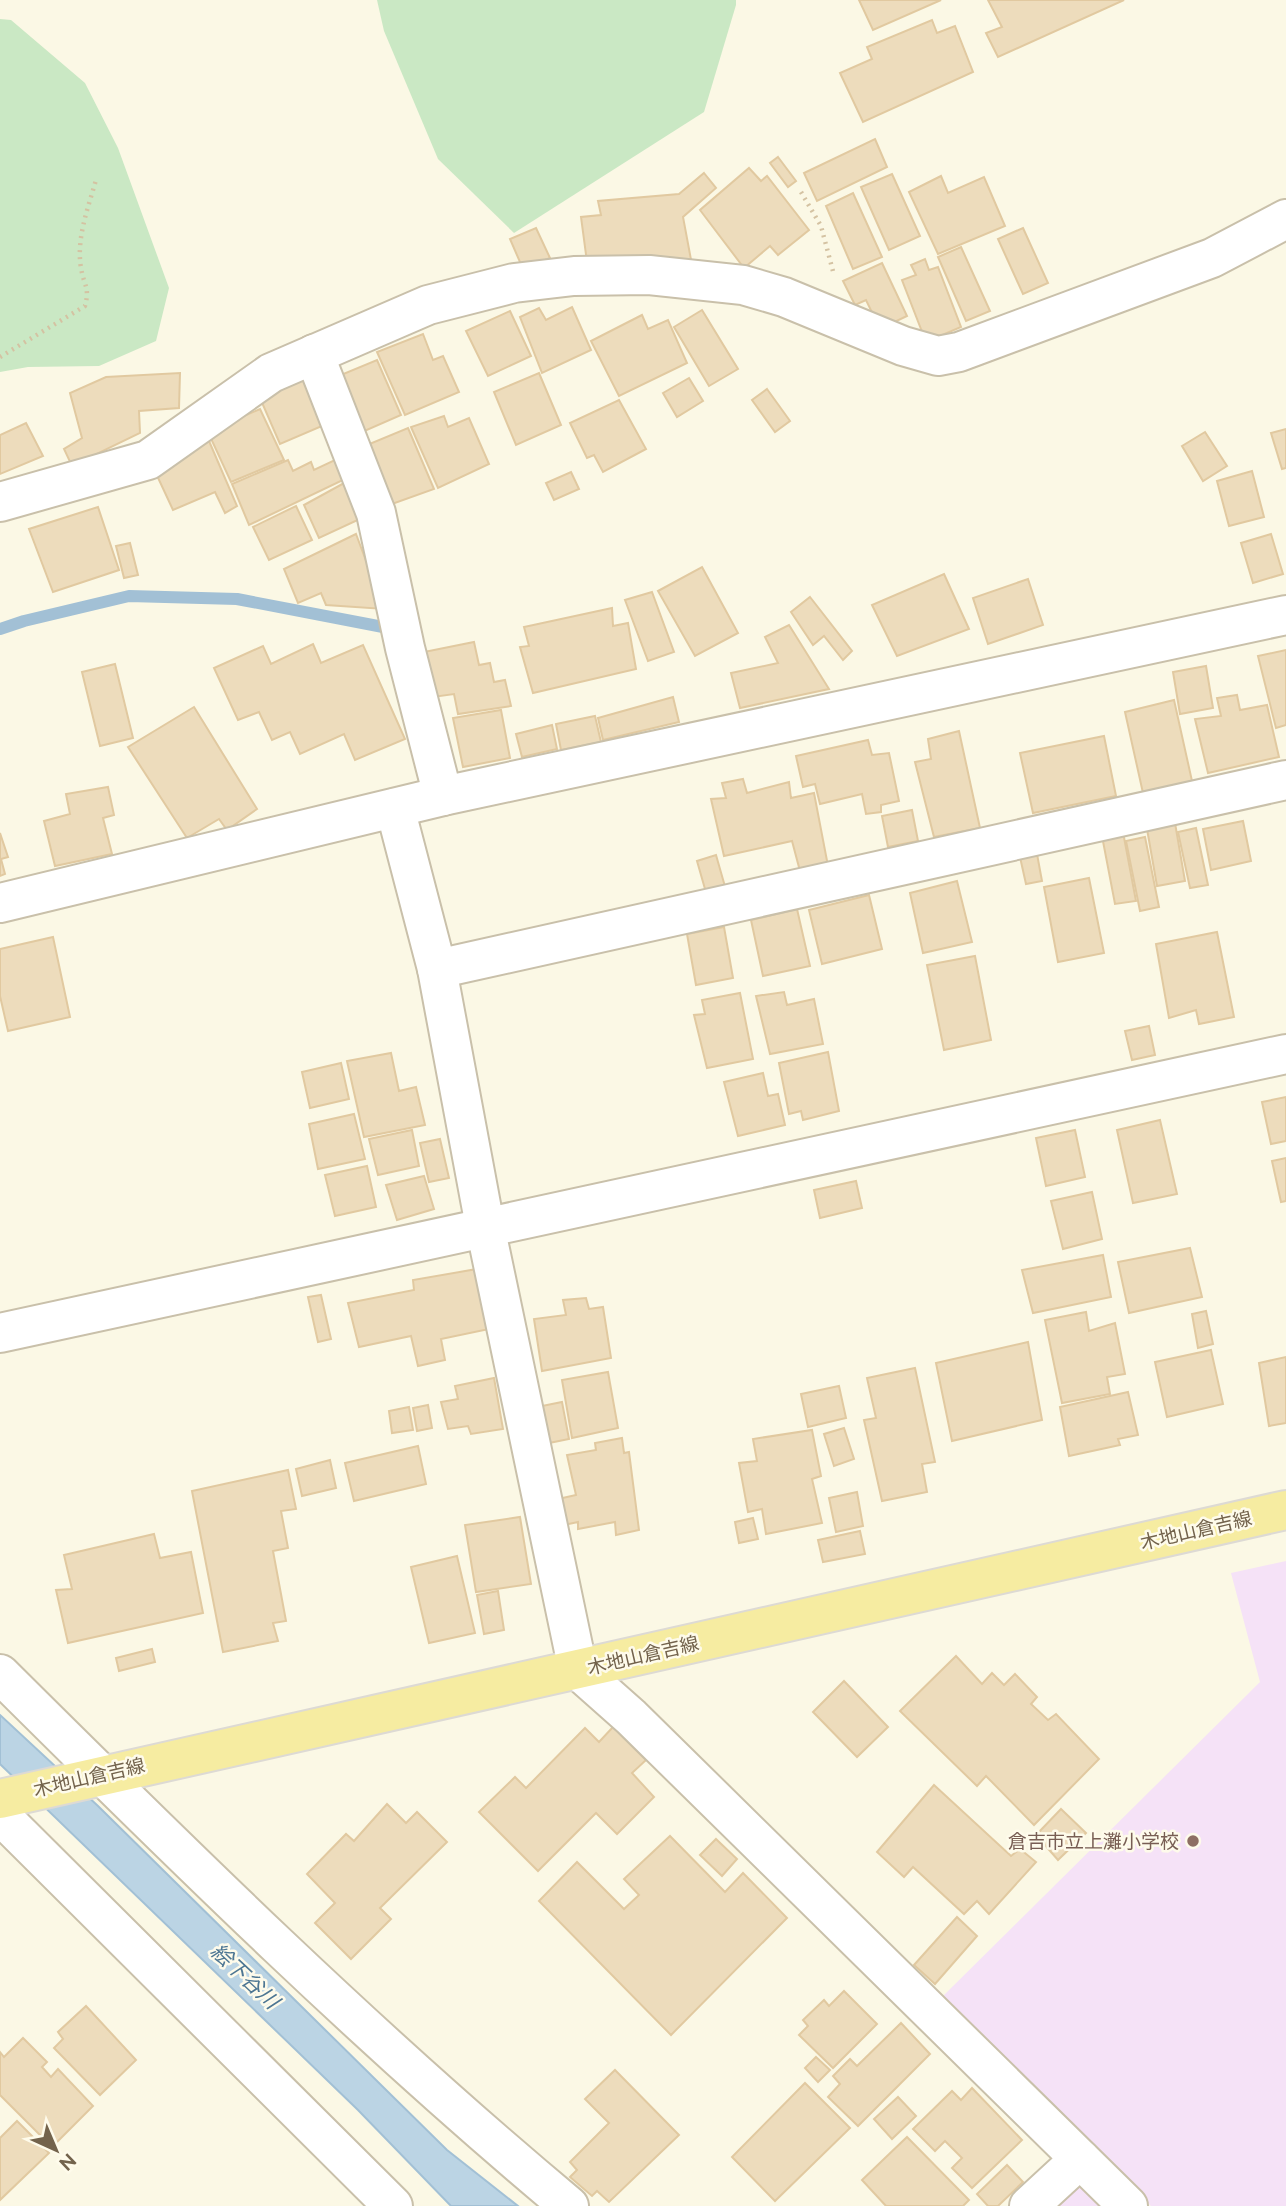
<svg xmlns="http://www.w3.org/2000/svg" width="1286" height="2206" font-family="Raleway,'Noto Sans JP',sans-serif">
<style>
.education{fill:#f5e2f7}
.green{fill:#cae8c4}
.water{fill:#bbd4e4;stroke:#a2c0d5;stroke-width:2}
.lines{fill:none;stroke-linecap:round;stroke-linejoin:round}
.stream{stroke:#a2c0d5;stroke-width:12}
.building{fill:#eddcbc;stroke:#e1c9a0;stroke-width:2}
.minor-casing{stroke:#c9c0aa;stroke-width:42}
.major-casing{stroke:#dddad4;stroke-width:42}
.path{stroke:#d4c2a2;stroke-width:4.5;stroke-dasharray:2 5;stroke-linecap:butt}
.minor{stroke:#fff;stroke-width:38}
.major{stroke:#f6eca1;stroke-width:38}
.education-dot{fill:#8d6e63;stroke:#fefbeb;stroke-width:2.5}
.labels{text-anchor:middle;dominant-baseline:central;stroke-width:5;stroke-linejoin:round;paint-order:stroke}
.street-label{font-size:19px;fill:#73634c;stroke:#fefbeb}
.education-label{font-size:19px;fill:#785e54;stroke:#fefbeb;text-anchor:end}
.water-label{font-size:21px;font-style:italic;fill:#4d7693;stroke:#fefbeb}
</style>
<rect width="100%" height="100%" fill="#fbf8e5"/>
<g class="education">
<polygon points="1286,1561 1286,2206 1151,2206 939,2000 1260,1682 1231,1573"/>
<polygon points="1083,2182 1107,2206 1049,2206"/>
</g>
<g class="green">
<polygon points="377,0 736,0 736,5 704,112 514,233 438,159 384,31"/>
<polygon points="0,19 11,20 85,83 118,148 169,288 156,341 99,366 28,367 0,372"/>
</g>
<polygon class="water" points="0,1715 98,1806 447,2150 518,2206 451,2206 358,2110 0,1764"/>
<g class="lines">
<polyline class="stream" points="0,629 24,621 129,596 237,599 383,627"/>
</g>
<g class="building">
<polygon points="859,0 941,0 873,30"/>
<polygon points="988,0 1124,0 998,57 986,33 1002,27"/>
<polygon points="932,20 937,33 955,26 973,72 863,122 840,73 872,59 867,47"/>
<polygon points="875,139 887,167 817,201 804,173"/>
<polygon points="778,157 796,181 788,187 770,163"/>
<polygon points="749,168 761,181 767,176 809,230 778,255 770,246 744,268 700,210"/>
<polygon points="704,173 716,188 683,217 692,265 649,265 647,255 587,262 581,217 601,215 598,201 679,194"/>
<polygon points="892,174 920,236 889,250 861,187"/>
<polygon points="941,176 948,193 984,177 1005,226 938,254 909,192"/>
<polygon points="853,193 882,257 853,269 826,206"/>
<polygon points="536,228 550,258 523,269 510,239"/>
<polygon points="1023,228 1048,283 1023,294 998,239"/>
<polygon points="961,247 990,311 966,321 938,257"/>
<polygon points="925,259 929,270 938,267 961,327 926,342 902,280 916,275 911,265"/>
<polygon points="882,263 907,316 880,329 866,300 855,305 843,281"/>
<polygon points="572,307 591,350 542,373 520,317 539,308 546,320"/>
<polygon points="702,310 738,369 709,386 674,327"/>
<polygon points="510,311 531,356 488,376 466,331"/>
<polygon points="642,315 648,329 668,320 687,363 619,396 591,341"/>
<polygon points="423,334 433,360 443,356 459,392 405,415 377,352"/>
<polygon points="377,360 401,415 360,433 336,377"/>
<polygon points="180,373 179,408 139,411 140,433 72,466 64,449 82,438 70,393 106,377"/>
<polygon points="539,373 561,425 516,445 494,392"/>
<polygon points="308,377 329,423 280,444 260,398"/>
<polygon points="689,378 703,401 677,417 663,393"/>
<polygon points="767,389 790,421 775,432 752,400"/>
<polygon points="619,400 646,449 603,472 594,455 587,458 570,423"/>
<polygon points="260,409 284,460 231,482 208,432"/>
<polygon points="444,416 448,427 469,418 489,464 438,488 411,427"/>
<polygon points="26,423 43,456 0,474 0,435"/>
<polygon points="408,428 434,489 392,504 367,445"/>
<polygon points="1286,429 1286,468 1282,469 1271,433"/>
<polygon points="1205,432 1227,466 1203,481 1182,446"/>
<polygon points="209,441 237,506 225,513 215,492 173,510 153,467"/>
<polygon points="337,459 345,479 249,525 232,484 288,460 293,471 311,462 314,470"/>
<polygon points="1252,471 1264,517 1229,526 1217,481"/>
<polygon points="571,472 579,489 554,500 546,483"/>
<polygon points="346,482 362,518 319,538 304,505"/>
<polygon points="296,506 312,540 269,560 253,527"/>
<polygon points="98,507 119,570 53,592 29,529"/>
<polygon points="356,534 384,609 326,605 321,593 298,603 284,569"/>
<polygon points="1271,534 1283,574 1253,583 1241,543"/>
<polygon points="130,543 138,575 124,578 116,546"/>
<polygon points="702,567 738,633 695,656 658,591"/>
<polygon points="944,574 969,629 897,656 872,605"/>
<polygon points="1028,579 1043,625 988,644 973,598"/>
<polygon points="652,592 674,652 648,661 625,600"/>
<polygon points="810,597 852,651 843,660 824,636 813,645 791,612"/>
<polygon points="612,608 613,626 628,623 636,669 533,693 520,647 529,646 524,627"/>
<polygon points="789,625 829,689 740,708 731,673 778,663 765,637"/>
<polygon points="474,642 479,665 490,663 494,682 505,680 511,706 458,714 454,694 433,697 424,652"/>
<polygon points="313,644 321,663 363,645 405,739 355,760 344,734 300,754 290,732 272,740 259,712 238,720 214,668 263,646 271,664"/>
<polygon points="1286,650 1286,725 1276,728 1258,656"/>
<polygon points="115,664 133,738 100,746 82,672"/>
<polygon points="1206,666 1213,708 1180,714 1173,672"/>
<polygon points="1237,695 1240,710 1267,705 1279,757 1208,773 1195,719 1221,716 1217,698"/>
<polygon points="673,697 679,722 603,740 598,718"/>
<polygon points="1174,700 1192,781 1143,793 1125,712"/>
<polygon points="194,707 257,809 227,830 219,819 187,838 128,747"/>
<polygon points="501,710 510,758 463,767 453,718"/>
<polygon points="595,716 601,742 561,750 556,724"/>
<polygon points="552,725 557,749 522,757 516,734"/>
<polygon points="959,731 980,828 934,837 915,762 931,759 928,739"/>
<polygon points="1104,736 1116,796 1033,813 1020,753"/>
<polygon points="868,740 872,755 889,753 899,801 881,805 881,812 866,814 862,794 820,804 815,784 803,787 796,756"/>
<polygon points="743,779 747,793 789,782 791,798 814,793 828,866 800,871 792,841 724,856 711,799 726,798 722,783"/>
<polygon points="108,787 114,815 103,818 112,854 55,866 44,821 70,814 66,794"/>
<polygon points="912,810 918,841 888,847 882,816"/>
<polygon points="1243,821 1251,861 1211,870 1203,829"/>
<polygon points="1175,823 1185,881 1157,886 1147,829"/>
<polygon points="1196,828 1208,885 1190,888 1178,832"/>
<polygon points="1123,832 1136,901 1115,904 1102,836"/>
<polygon points="0,833 8,857 1,859 5,874 0,876"/>
<polygon points="1145,837 1159,907 1140,911 1126,841"/>
<polygon points="1037,854 1042,881 1026,884 1020,857"/>
<polygon points="716,855 726,890 707,896 697,861"/>
<polygon points="1089,878 1104,953 1058,962 1044,887"/>
<polygon points="957,881 972,942 923,953 910,893"/>
<polygon points="869,895 882,949 822,964 809,910"/>
<polygon points="797,909 810,966 763,976 751,920"/>
<polygon points="724,927 733,978 696,985 687,934"/>
<polygon points="1217,932 1234,1017 1199,1024 1196,1010 1169,1018 1156,944"/>
<polygon points="53,937 70,1017 8,1031 0,996 0,949"/>
<polygon points="975,956 991,1040 944,1050 927,965"/>
<polygon points="784,992 787,1005 814,999 823,1044 770,1054 756,996"/>
<polygon points="740,993 753,1059 707,1068 694,1015 705,1014 702,1000"/>
<polygon points="1149,1026 1155,1055 1132,1060 1125,1031"/>
<polygon points="828,1052 839,1111 803,1120 801,1111 789,1114 779,1063"/>
<polygon points="391,1053 399,1091 416,1087 425,1125 364,1137 347,1061"/>
<polygon points="341,1063 349,1099 310,1108 302,1072"/>
<polygon points="763,1073 768,1096 778,1094 785,1125 738,1136 724,1082"/>
<polygon points="1286,1097 1286,1141 1271,1144 1262,1102"/>
<polygon points="354,1114 365,1159 318,1169 309,1124"/>
<polygon points="1160,1120 1177,1194 1133,1203 1117,1130"/>
<polygon points="412,1130 419,1166 378,1175 369,1139"/>
<polygon points="1075,1130 1085,1177 1046,1186 1036,1138"/>
<polygon points="440,1139 449,1178 429,1182 420,1143"/>
<polygon points="1286,1158 1286,1201 1281,1202 1272,1161"/>
<polygon points="367,1166 376,1207 335,1216 325,1175"/>
<polygon points="424,1176 434,1209 397,1220 386,1185"/>
<polygon points="856,1181 862,1208 820,1218 814,1190"/>
<polygon points="1092,1192 1102,1239 1063,1249 1051,1201"/>
<polygon points="1190,1248 1202,1297 1129,1313 1118,1262"/>
<polygon points="1103,1255 1111,1297 1033,1313 1022,1270"/>
<polygon points="477,1269 489,1329 441,1339 445,1360 418,1366 411,1336 359,1347 348,1303 414,1290 413,1280"/>
<polygon points="321,1295 331,1339 318,1342 308,1297"/>
<polygon points="586,1298 589,1309 603,1307 611,1358 542,1371 534,1319 566,1315 563,1300"/>
<polygon points="1206,1311 1213,1344 1198,1348 1192,1314"/>
<polygon points="1086,1312 1089,1331 1115,1323 1125,1374 1107,1377 1110,1394 1062,1403 1045,1320"/>
<polygon points="1028,1342 1042,1420 952,1441 936,1363"/>
<polygon points="1211,1350 1223,1404 1167,1417 1155,1362"/>
<polygon points="1286,1357 1286,1423 1269,1426 1259,1363"/>
<polygon points="915,1368 935,1462 922,1464 927,1492 882,1501 864,1420 876,1418 867,1378"/>
<polygon points="608,1372 618,1428 572,1438 562,1380"/>
<polygon points="494,1378 503,1429 471,1434 468,1426 448,1429 441,1402 458,1399 455,1386"/>
<polygon points="839,1386 846,1418 808,1427 801,1394"/>
<polygon points="1128,1392 1138,1435 1118,1439 1120,1445 1069,1456 1060,1407"/>
<polygon points="562,1402 569,1439 549,1443 542,1406"/>
<polygon points="428,1405 432,1428 417,1431 413,1408"/>
<polygon points="409,1407 413,1430 392,1433 389,1411"/>
<polygon points="844,1428 854,1459 834,1466 824,1434"/>
<polygon points="812,1430 821,1476 812,1479 822,1523 766,1534 762,1509 748,1512 739,1463 757,1461 753,1439"/>
<polygon points="622,1438 624,1453 629,1452 639,1530 616,1535 615,1522 578,1529 578,1522 564,1525 558,1499 576,1495 567,1455 596,1450 595,1443"/>
<polygon points="418,1446 426,1484 354,1501 345,1463"/>
<polygon points="330,1460 336,1488 302,1496 296,1469"/>
<polygon points="288,1470 296,1509 281,1511 288,1548 273,1551 286,1621 273,1623 278,1641 223,1652 192,1491"/>
<polygon points="857,1492 863,1526 836,1532 829,1498"/>
<polygon points="520,1517 531,1584 476,1592 465,1525"/>
<polygon points="753,1518 758,1539 739,1543 735,1522"/>
<polygon points="860,1531 865,1554 823,1562 818,1540"/>
<polygon points="154,1534 160,1558 191,1552 203,1613 68,1643 56,1590 72,1589 64,1555"/>
<polygon points="457,1556 475,1633 429,1643 411,1567"/>
<polygon points="498,1591 504,1630 484,1634 477,1595"/>
<polygon points="152,1649 155,1662 119,1671 116,1658"/>
<polygon points="956,1656 982,1684 992,1673 1004,1685 1015,1674 1037,1697 1031,1704 1048,1720 1056,1714 1099,1759 1034,1825 986,1776 977,1786 900,1711"/>
<polygon points="844,1681 888,1727 857,1757 813,1712"/>
<polygon points="613,1727 646,1760 632,1773 654,1797 617,1834 596,1813 538,1871 479,1812 515,1777 526,1788 585,1728 599,1742"/>
<polygon points="934,1785 1011,1856 1020,1849 1036,1862 989,1914 977,1901 964,1914 913,1867 904,1877 877,1852"/>
<polygon points="387,1804 406,1823 417,1812 447,1842 380,1908 391,1919 351,1959 315,1923 335,1903 307,1874 346,1834 354,1841"/>
<polygon points="1061,1809 1086,1833 1058,1860 1036,1835"/>
<polygon points="670,1836 725,1892 743,1873 787,1918 671,2035 539,1901 577,1862 624,1909 639,1895 624,1879"/>
<polygon points="716,1839 737,1859 722,1876 700,1855"/>
<polygon points="957,1917 977,1936 935,1984 914,1965"/>
<polygon points="844,1991 877,2024 833,2068 799,2035 808,2026 803,2020 824,2000 829,2006"/>
<polygon points="86,2006 136,2060 100,2095 54,2048 63,2039 58,2032"/>
<polygon points="901,2023 930,2054 858,2126 828,2097 840,2084 833,2076 850,2059 857,2066"/>
<polygon points="23,2038 47,2062 42,2067 51,2077 58,2069 93,2106 52,2147 0,2095 0,2052 4,2057"/>
<polygon points="816,2057 830,2070 818,2082 805,2068"/>
<polygon points="615,2070 679,2135 609,2202 597,2191 592,2196 570,2177 577,2170 570,2162 609,2123 585,2099"/>
<polygon points="805,2083 850,2128 775,2201 732,2157"/>
<polygon points="972,2088 1022,2140 972,2188 952,2168 962,2158 945,2141 935,2151 913,2129 952,2091 961,2100"/>
<polygon points="898,2097 916,2116 892,2139 874,2119"/>
<polygon points="17,2121 49,2153 0,2200 0,2138"/>
<polygon points="907,2137 969,2200 963,2206 886,2206 862,2180"/>
<polygon points="1007,2165 1023,2182 998,2206 988,2206 977,2194"/>
</g>
<g class="lines">
<g class="minor-casing">
<g id="minor">
<polyline points="314,354 376,513 405,648 443,796"/>
<polyline points="0,502 148,460 271,373 428,305 514,283 574,276 649,275 743,285 784,297 903,346 938,356 959,352 1212,258 1286,219"/>
<polyline points="395,808 437,969 485,1226 578,1670 631,1717 1128,2206"/>
<polyline points="0,903 443,796 1286,615"/>
<polyline points="437,969 1286,780"/>
<polyline points="0,1333 1286,1054"/>
<path d="M0,1674C184,1857 370,2040 569,2206"/>
<polyline points="0,1815 393,2206"/>
<polyline points="1029,2206 1080,2159"/>
</g>
</g>
<g class="major-casing">
<polyline id="major" points="0,1799 1286,1510"/>
</g>
<g class="path">
<polyline points="801,192 821,226 834,275"/>
<path d="M0,357L85,306C90,287 84,286 81,268C76,239 88,208 96,180"/>
</g>
<use href="#minor" class="minor"/>
<use href="#major" class="major"/>
</g>
<circle class="education-dot" cx="1193" cy="1841" r="7"/>
<g class="labels">
<g class="street-label">
<text transform="translate(1196 1530) rotate(-13)">木地山倉吉線</text>
<text transform="translate(643 1655) rotate(-13)">木地山倉吉線</text>
<text transform="translate(89 1777) rotate(-13)">木地山倉吉線</text>
</g>
<g class="education-label">
<text x="1179" y="1841">倉吉市立上灘小学校</text>
</g>
<g class="water-label">
<text transform="translate(245 1976) rotate(43)">絵下谷川</text>
</g>
</g>
<g transform="translate(56 2150) rotate(136)" stroke="#fefbeb" stroke-width="5" paint-order="stroke">
<path d="M0-5L12 26L0 18L-12 26Z" fill="#73634c"/>
<text y="-10" font-size="19" font-weight="bold" text-anchor="middle" fill="#73634c">N</text>
</g>
</svg>
